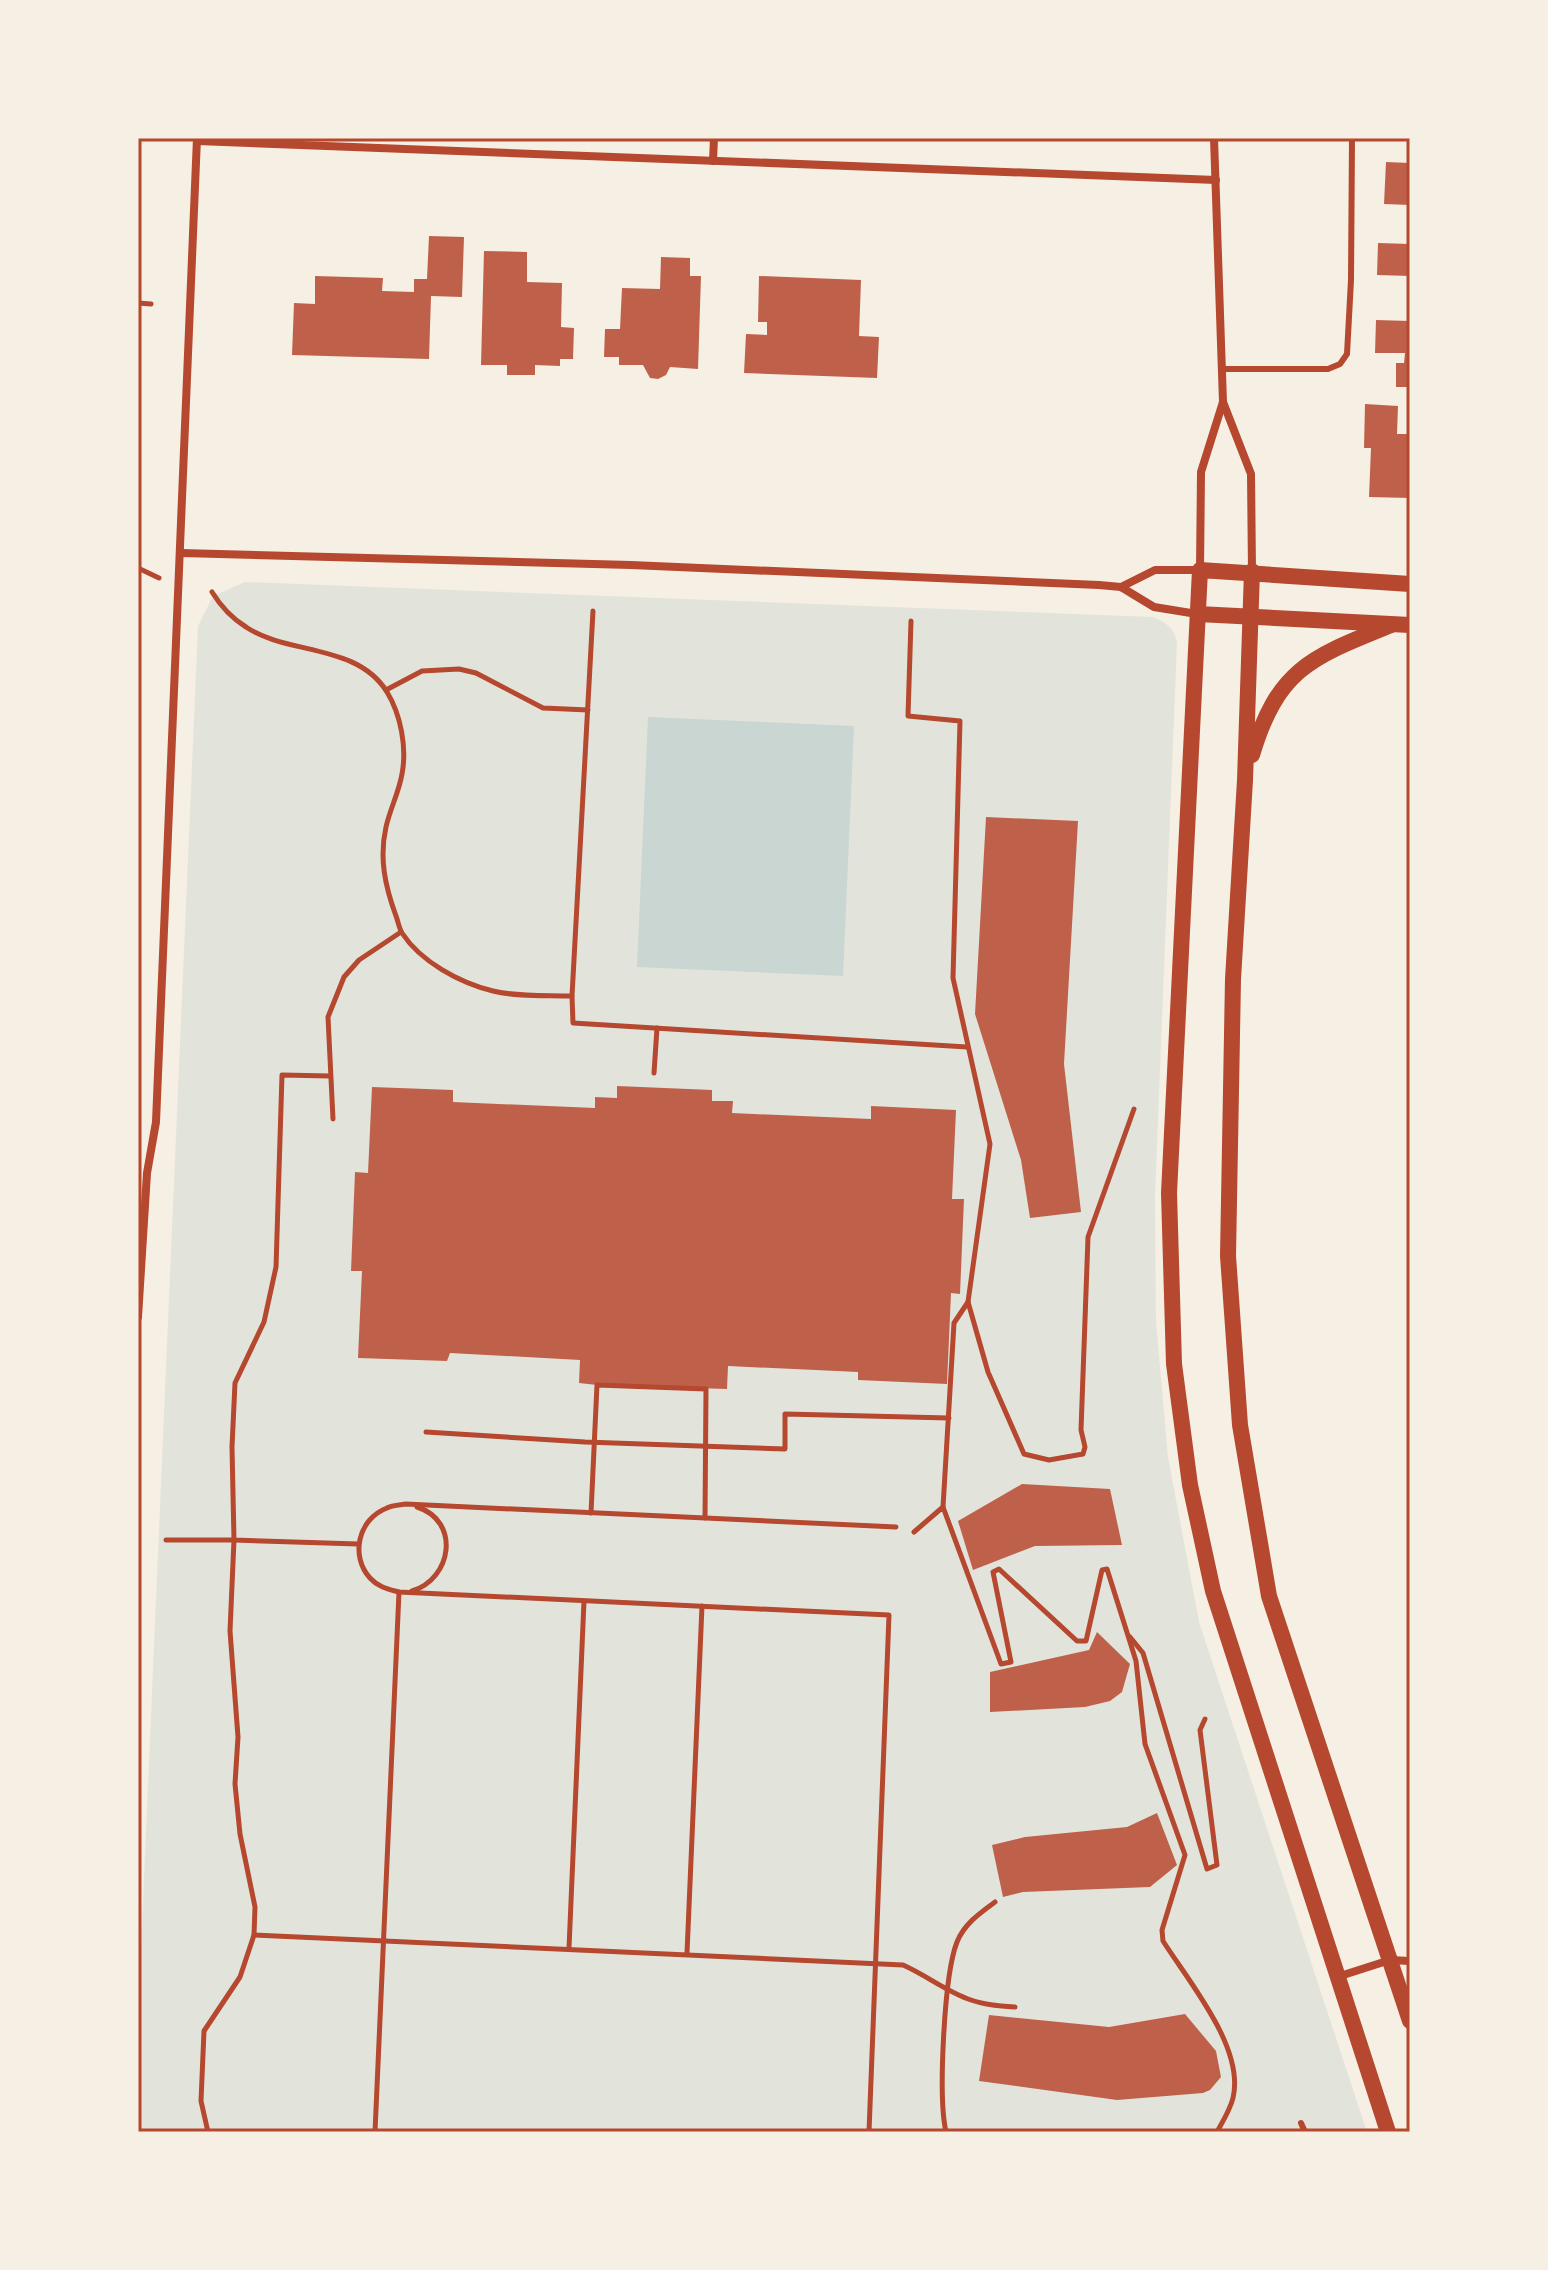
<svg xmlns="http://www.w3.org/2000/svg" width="1548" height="2270" font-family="'Asap Condensed',sans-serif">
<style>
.green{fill:#e2e4dc}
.water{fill:#c9d6d2}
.building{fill:#bf614a}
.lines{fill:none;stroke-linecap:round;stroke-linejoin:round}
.path{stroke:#b5482f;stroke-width:5}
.service{stroke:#b5482f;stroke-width:6}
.minor{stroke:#b5482f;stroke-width:8}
.secondary{stroke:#b5482f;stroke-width:16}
.neatline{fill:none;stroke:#b5482f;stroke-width:3}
</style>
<rect width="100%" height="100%" fill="#f6efe4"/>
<path class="green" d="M245,582L1153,617C1167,623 1173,627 1177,642L1155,1196L1156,1322L1168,1457L1199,1622L1367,2132H138V2017L198,626L213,596Z"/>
<polygon class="water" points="648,717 854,726 843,976 637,967"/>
<g class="building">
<polygon points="1386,162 1410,163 1410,205 1384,204"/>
<polygon points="429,236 464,237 462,297 431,296 429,359 292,355 294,303 315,304 315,276 383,278 382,291 414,292 414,279 427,279"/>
<polygon points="1378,243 1410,244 1410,276 1377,275"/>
<polygon points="484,251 527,252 527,282 562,283 561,327 574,328 573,359 560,359 560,366 535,365 535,375 507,375 507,365 481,365"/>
<polygon points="661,257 690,258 690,276 701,276 698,369 670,367 666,375 658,379 650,378 643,365 619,365 619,357 604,357 605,329 620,329 622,288 660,289"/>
<polygon points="759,276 861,280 859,336 879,337 877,378 744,373 746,334 767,335 767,322 758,322"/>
<polygon points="1376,320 1410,321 1410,387 1396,387 1396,363 1404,363 1405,353 1375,353"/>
<polygon points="1365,404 1398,406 1397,434 1410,434 1410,498 1369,497 1371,448 1364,448"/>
<polygon points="986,817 1078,821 1064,1064 1081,1212 1030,1218 1021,1160 975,1014"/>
<polygon points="617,1086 712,1090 712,1101 733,1101 732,1113 871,1119 871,1106 956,1110 952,1199 964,1199 960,1294 951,1293 947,1384 858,1380 858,1372 728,1366 727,1389 597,1385 579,1383 580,1360 450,1353 447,1361 358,1358 362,1271 351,1271 355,1172 368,1173 372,1087 453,1090 453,1102 595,1108 595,1097 617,1098"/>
<polygon points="1022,1484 1110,1489 1122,1545 1035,1546 973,1570 958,1521"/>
<polygon points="1097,1632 1130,1664 1122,1692 1110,1701 1085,1707 990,1712 990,1672 1089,1650"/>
<polygon points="1157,1813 1177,1865 1150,1887 1023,1892 1003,1897 992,1845 1025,1837 1127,1827"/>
<polygon points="1185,2014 1216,2051 1221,2077 1210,2090 1203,2093 1117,2100 979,2081 989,2015 1109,2027"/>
</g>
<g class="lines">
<g class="path">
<polyline points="138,303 151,304"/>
<polyline points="138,568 159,578"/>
<path d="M212,592C220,605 233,619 246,627C287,655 357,643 387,692C401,715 407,748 402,774C399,792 390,809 386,827C379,858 385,886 396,916C398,921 399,928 402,933C421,962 460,983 493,991C517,997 547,995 572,996"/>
<polyline points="593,611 572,996 573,1023 967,1047"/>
<polyline points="911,621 908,716 960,721 953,978 990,1144 968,1302 988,1372 1024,1454 1049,1460 1083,1454 1085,1447 1081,1430 1088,1237 1134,1109"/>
<polyline points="386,690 422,671 459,669 476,673 543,708 588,710"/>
<polyline points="654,1073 657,1028"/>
<polyline points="330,1076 282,1075 276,1267 264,1322 235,1383 232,1447 234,1540 358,1544"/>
<polyline points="333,1119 328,1017 344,977 359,960 401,932"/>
<polyline points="426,1432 585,1442 785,1449 785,1414 949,1418"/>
<polyline points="943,1507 954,1323 968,1302"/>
<polyline points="591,1513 597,1385 706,1389 705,1518"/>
<path d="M914,1532L943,1507L1001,1664L1011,1662L993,1572L999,1569L1077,1641H1086L1102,1570L1107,1569L1136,1661L1145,1744L1185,1855L1162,1930L1163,1941C1189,1982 1245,2048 1233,2098C1230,2110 1223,2121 1217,2132"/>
<polyline points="166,1540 234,1540 230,1631 238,1737 235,1784 240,1834 255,1907 254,1935 240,1977 204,2031 201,2101 208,2132"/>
<path d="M412,1591C452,1579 461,1521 417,1507"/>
<polyline points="1130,1637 1143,1653 1207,1869 1217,1865 1200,1730 1205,1719"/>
<path d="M254,1935L903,1965C926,1975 947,1992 971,2000C985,2005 1000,2006 1015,2007"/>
<polyline points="569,1948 584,1601"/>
<polyline points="687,1953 702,1606"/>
<polyline points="375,2132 399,1592"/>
<path d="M869,2132L889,1615L399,1592C388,1589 378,1587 370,1578C350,1556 358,1519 387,1508C392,1505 400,1505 406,1504L896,1527"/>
<path d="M946,2132C938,2097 944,1975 957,1942C964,1924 980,1913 995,1902"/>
</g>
<g class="service">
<polyline points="1222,369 1328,369 1340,364 1347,354 1351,280 1352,138"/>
<polyline points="1301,2123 1305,2132"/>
</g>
<g class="minor">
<polyline points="197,141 1216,180"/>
<polyline points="713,161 714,138"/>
<polyline points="1223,402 1251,474 1252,571"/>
<polyline points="181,553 631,565 1099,585 1121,587 1154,607 1197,614"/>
<polyline points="1121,587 1155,570 1200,570 1201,472 1223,402 1214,138"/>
<polyline points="138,1317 147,1173 156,1122 197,138"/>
<polyline points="1337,1977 1390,1960 1410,1961"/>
</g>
<g class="secondary">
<polyline points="1252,571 1245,780 1233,979 1228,1256 1240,1425 1269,1596 1410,2021"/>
<polyline points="1198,614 1410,625"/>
<path d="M1252,755C1278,668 1312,657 1391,625"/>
<polyline points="1388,2132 1213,1591 1190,1485 1174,1364 1169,1193 1200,570 1410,584"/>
</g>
</g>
<rect width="1548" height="2270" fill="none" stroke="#f6efe4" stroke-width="280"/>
<rect x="140" y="140" width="1268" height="1990" class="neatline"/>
</svg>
